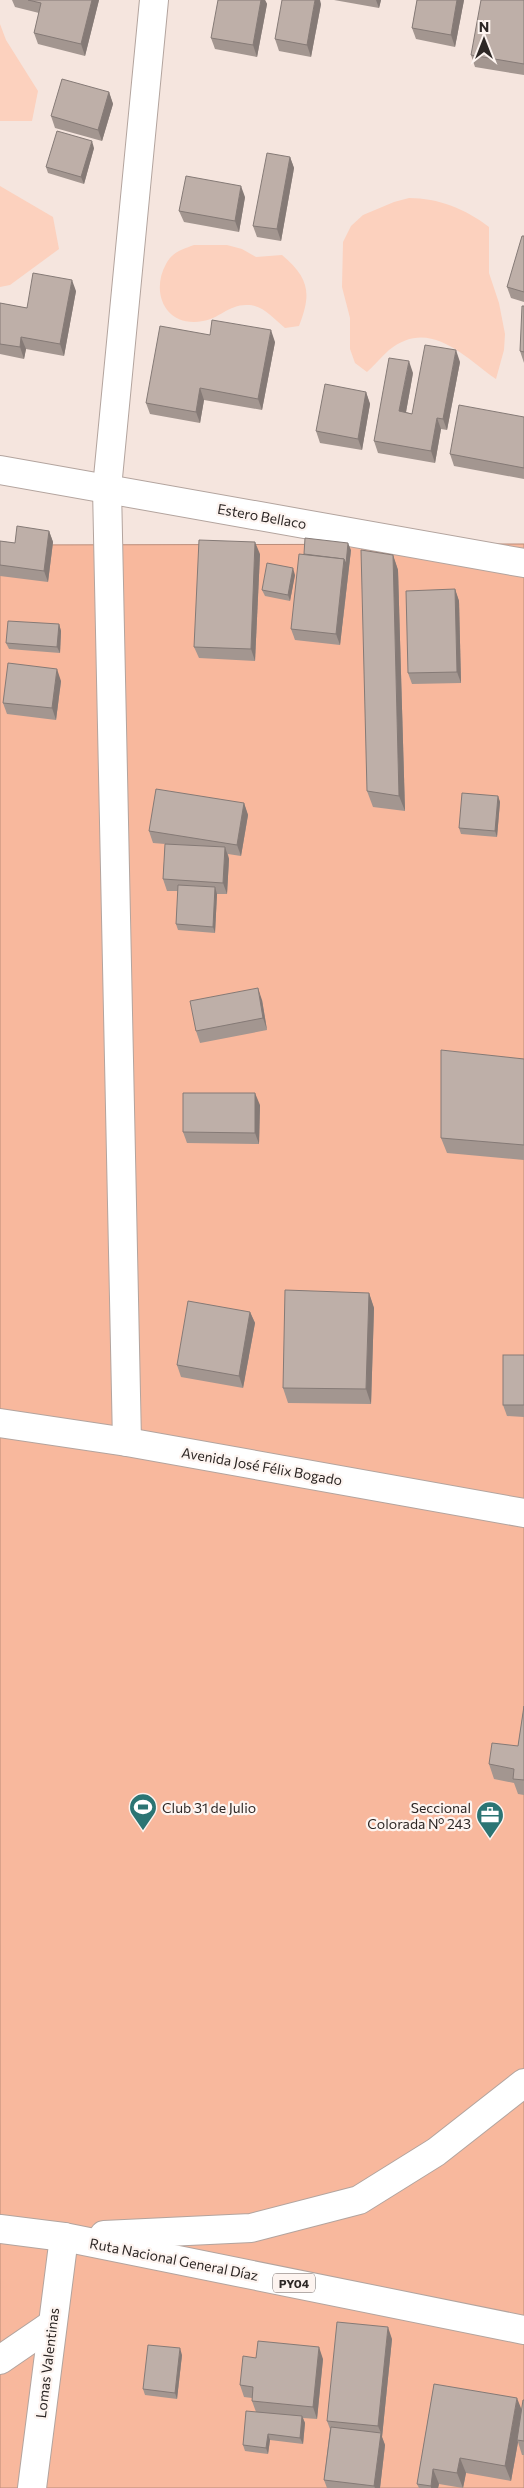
<svg xmlns="http://www.w3.org/2000/svg" width="524" height="2488" font-family="Commissioner,sans-serif">
<style>
.green{fill:#fcd1be}
.water{fill:#f8b89d;stroke:#bb8c79}
.lines{fill:none;stroke-linecap:round;stroke-linejoin:round}
.minor-casing{stroke:#b3a49e;stroke-width:30}
.trunk-casing{stroke:#b3a49e;stroke-width:30}
.minor{stroke:#fff;stroke-width:28}
.trunk{stroke:#fff;stroke-width:28}
.wall{fill:#a39690}
.shaded-wall{fill:#857a76}
.building{fill:#beafa8;stroke:#857a76}
.labels{text-anchor:middle;dominant-baseline:central;stroke-width:4.5;stroke-linejoin:round;paint-order:stroke}
.shield{fill:#fdf4f0;stroke:#6b6462;stroke-width:1}
.shield-label{font-size:12px;font-weight:bold;fill:#2d2725}
.street-label{font-size:14px;fill:#2d2725;stroke:#fdf4f0}
.poi-label{font-size:14px;fill:#2d2725;stroke:#fdf4f0;text-anchor:start}
</style>
<rect width="100%" height="100%" fill="#f5e5de"/>
<g class="green">
<polygon points="0,24 6,40 38,91 32,121 0,121"/>
<polygon points="0,186 53,217 59,249 10,285 0,287"/>
<path d="M409,198C438,198 466,209 489,227V273L499,303L505,334L504,350L496,379C464,357 430,317 389,350C381,357 375,365 367,372L355,363L350,349V318L342,287L343,242L351,226L363,215L394,202Z"/>
<path d="M194,245H227L242,249L256,257L282,255C309,278 312,293 299,326L285,328C273,318 262,304 246,305C229,305 218,319 203,321C166,328 150,293 166,264C172,252 183,249 194,245Z"/>
</g>
<polygon class="water" points="524,544 524,2488 0,2488 0,545"/>
<g class="lines">
<g class="minor-casing">
<g id="minor">
<polyline points="0,470 524,563"/>
<polyline points="0,1423 127,1442 524,1513"/>
<polyline points="127,1442 107,488 154,0"/>
<polyline points="0,2360 51,2325"/>
<polyline points="32,2488 64,2237"/>
</g>
</g>
<g class="trunk-casing">
<g id="trunk">
<polyline points="0,2229 64,2237 524,2330"/>
<polyline points="104,2235 251,2228 359,2200 436,2152 524,2083"/>
</g>
</g>
<use href="#minor" class="minor"/>
<use href="#trunk" class="trunk"/>
</g>
<g class="wall">
<polygon points="12,0 99,0 85,56 38,44 34,33 39,13 15,7"/>
<polygon points="261,0 265,0 267,4 257,57 215,49 211,38"/>
<polygon points="334,0 381,0 379,8"/>
<polygon points="417,0 464,0 455,47 416,39 412,28"/>
<polygon points="524,0 524,75 475,67 471,55"/>
<polygon points="321,4 311,57 279,51 275,39"/>
<polygon points="109,92 113,104 102,141 55,128 51,116"/>
<polygon points="94,148 84,184 48,173 46,167"/>
<polygon points="290,157 294,168 281,241 257,237 253,226"/>
<polygon points="245,197 239,232 184,222 179,211"/>
<polygon points="524,236 524,302 511,298 507,287"/>
<polygon points="76,291 64,356 26,349 24,359 0,354 0,303 27,308"/>
<polygon points="524,306 524,363 520,351"/>
<polygon points="210,335 275,342 262,410 204,400 200,423 150,414 146,403"/>
<polygon points="460,362 447,430 441,429 435,463 378,453 374,441 413,373 406,412 412,414"/>
<polygon points="366,392 370,404 362,450 320,443 316,431"/>
<polygon points="524,417 524,479 454,466 450,454"/>
<polygon points="49,531 53,542 48,582 0,576 0,541 15,543"/>
<polygon points="351,550 340,645 295,640 291,629 304,554"/>
<polygon points="260,554 255,661 199,658 194,647"/>
<polygon points="393,555 398,570 405,811 373,807 367,791"/>
<polygon points="295,575 290,601 265,596 262,590"/>
<polygon points="455,589 459,601 461,683 412,684 408,673"/>
<polygon points="59,624 61,631 60,653 9,649 6,643"/>
<polygon points="61,681 56,720 7,714 3,703"/>
<polygon points="498,796 500,802 497,837 461,834 459,828"/>
<polygon points="244,803 248,815 241,856 228,854 229,859 227,894 217,894 215,933 178,930 176,924 178,891 167,891 163,879 165,844 153,843 149,831"/>
<polygon points="262,1000 267,1030 200,1043 196,1031"/>
<polygon points="524,1059 524,1160 447,1153 441,1138"/>
<polygon points="260,1105 259,1144 187,1143 183,1132"/>
<polygon points="369,1293 374,1308 371,1404 288,1403 283,1388"/>
<polygon points="250,1312 255,1323 243,1388 181,1377 177,1365"/>
<polygon points="524,1355 524,1417 507,1416 503,1405"/>
<polygon points="524,1706 524,1795 518,1794 514,1783 494,1779 489,1764 518,1746"/>
<polygon points="392,2339 382,2437 385,2445 380,2488 327,2488 324,2480 330,2429 327,2421"/>
<polygon points="182,2355 177,2399 145,2395 143,2389"/>
<polygon points="256,2358 323,2359 317,2419 303,2418 305,2423 303,2444 270,2440 268,2454 245,2451 243,2445 256,2412 252,2401 252,2398 244,2397 240,2385"/>
<polygon points="434,2384 524,2441 524,2455 522,2455 518,2442 511,2481 466,2473 463,2488 439,2484 438,2488 419,2488 417,2484"/>
</g>
<g class="shaded-wall">
<polygon points="92,0 99,0 85,56 81,44"/>
<polygon points="261,0 265,0 267,4 257,57 253,45"/>
<polygon points="315,0 320,0 321,4 311,57 307,45"/>
<polygon points="376,0 381,0 379,8"/>
<polygon points="457,0 464,0 455,47 451,35"/>
<polygon points="109,92 113,104 102,141 98,130"/>
<polygon points="92,141 94,148 84,184 81,177"/>
<polygon points="290,157 294,168 281,241 277,229"/>
<polygon points="241,186 245,197 239,232 235,221"/>
<polygon points="72,280 76,291 64,356 60,344"/>
<polygon points="271,330 275,342 262,410 258,399"/>
<polygon points="21,337 26,349 24,359 20,347"/>
<polygon points="456,350 460,362 447,430 443,419"/>
<polygon points="409,361 413,373 404,423 399,411"/>
<polygon points="200,388 204,400 200,423 196,412"/>
<polygon points="366,392 370,404 362,450 358,439"/>
<polygon points="437,418 441,429 435,463 431,451"/>
<polygon points="49,531 53,542 48,582 44,571"/>
<polygon points="255,542 260,554 255,661 251,649"/>
<polygon points="348,543 351,550 340,645 336,634 344,559"/>
<polygon points="393,555 398,570 405,811 399,796"/>
<polygon points="293,568 295,575 290,601 288,595"/>
<polygon points="455,589 459,601 461,683 457,672"/>
<polygon points="59,624 61,631 60,653 57,647"/>
<polygon points="57,669 61,681 56,720 52,708"/>
<polygon points="498,796 500,802 497,837 495,831"/>
<polygon points="244,803 248,815 241,856 237,845"/>
<polygon points="225,847 229,859 227,894 223,883"/>
<polygon points="215,887 217,894 215,933 213,927"/>
<polygon points="258,988 262,1000 267,1030 263,1018"/>
<polygon points="255,1093 260,1105 259,1144 255,1133"/>
<polygon points="369,1293 374,1308 371,1404 366,1389"/>
<polygon points="250,1312 255,1323 243,1388 239,1376"/>
<polygon points="388,2327 392,2339 382,2437 385,2445 380,2488 375,2488 374,2486 381,2433 378,2426"/>
<polygon points="319,2347 323,2359 317,2419 313,2407"/>
<polygon points="180,2348 182,2355 177,2399 175,2393"/>
<polygon points="517,2398 523,2413 517,2440 518,2442 511,2481 505,2466"/>
<polygon points="302,2416 305,2423 303,2444 300,2438"/>
<polygon points="268,2434 270,2440 268,2454 266,2448"/>
<polygon points="460,2458 466,2473 463,2488 457,2473"/>
<polygon points="433,2469 439,2484 438,2488 431,2488 431,2486"/>
</g>
<g class="building">
<polygon points="28,0 92,0 81,44 34,33 41,3"/>
<polygon points="218,0 261,0 253,45 211,38"/>
<polygon points="282,0 315,0 307,45 275,39"/>
<polygon points="417,0 457,0 451,35 412,28"/>
<polygon points="481,0 524,0 524,64 471,55"/>
<polygon points="62,79 109,92 98,130 51,116"/>
<polygon points="57,131 92,141 81,177 46,167"/>
<polygon points="267,153 290,157 277,229 253,226"/>
<polygon points="186,176 241,186 235,221 179,211"/>
<polygon points="522,236 524,236 524,292 507,287"/>
<polygon points="33,273 72,280 60,344 21,337 20,347 0,344 0,303 27,308"/>
<polygon points="522,306 524,306 524,352 520,351"/>
<polygon points="212,320 271,330 258,399 200,388 196,412 146,403 160,326 210,335"/>
<polygon points="425,345 456,350 443,419 437,418 431,451 374,441 389,358 409,361 399,411 412,414"/>
<polygon points="325,384 366,392 358,439 316,431"/>
<polygon points="459,405 524,417 524,468 450,454"/>
<polygon points="17,526 49,531 44,571 0,565 0,541 15,543"/>
<polygon points="305,538 348,543 346,564 344,559 304,554"/>
<polygon points="199,540 255,542 251,649 194,647"/>
<polygon points="361,550 393,555 399,796 367,791"/>
<polygon points="299,554 344,559 336,634 291,629"/>
<polygon points="267,563 293,568 288,595 262,590"/>
<polygon points="455,589 457,672 408,673 406,591"/>
<polygon points="8,621 59,624 57,647 6,643"/>
<polygon points="8,663 57,669 52,708 3,703"/>
<polygon points="156,789 244,803 237,845 149,831"/>
<polygon points="462,793 498,796 495,831 459,828"/>
<polygon points="165,844 225,847 223,883 163,879"/>
<polygon points="178,885 215,887 213,927 176,924"/>
<polygon points="258,988 263,1018 196,1031 190,1001"/>
<polygon points="441,1050 524,1059 524,1145 441,1138"/>
<polygon points="183,1093 255,1093 255,1133 183,1132"/>
<polygon points="285,1290 369,1293 366,1389 283,1388"/>
<polygon points="188,1301 250,1312 239,1376 177,1365"/>
<rect x="503" y="1355" width="21" height="50"/>
<polygon points="524,1706 524,1780 513,1779 514,1769 489,1764 492,1743 518,1746"/>
<polygon points="337,2322 388,2327 378,2426 327,2421"/>
<polygon points="258,2341 319,2347 313,2407 252,2401 253,2387 240,2385 243,2356 256,2358"/>
<polygon points="148,2345 180,2348 175,2393 143,2389"/>
<polygon points="434,2384 517,2398 505,2466 460,2458 457,2473 433,2469 431,2486 417,2484"/>
<polygon points="523,2400 524,2400 524,2441 517,2440"/>
<polygon points="246,2411 302,2416 300,2438 268,2434 266,2448 243,2445"/>
<polygon points="331,2427 381,2433 374,2486 324,2480"/>
</g>
<defs>
<g id="stadium-pin" transform="scale(1.4375)"><path d="M0 17L-7.5 6A9.5 9.5 0 1 1 7.5 6Z" fill="#2b7574" stroke="#fdf4f0"/><path d="M0-5a6.5 5 0 1 0 0 10a6.5 5 0 1 0 0-10ZM-3.5-1.8h7v3.6h-7Z" fill="#fff"/></g>
<g id="office-pin" transform="scale(1.4375)"><path d="M0 17L-7.5 6A9.5 9.5 0 1 1 7.5 6Z" fill="#2b7574" stroke="#fdf4f0"/><path d="M-6-3h4V-5.5h4V-3h4V5H-6ZM-1-4.5V-3h2v-1.5ZM-6 0V1H6V0Z" fill="#fff"/></g>
</defs>
<g fill-rule="evenodd">
<use href="#stadium-pin" x="143" y="1807"/>
<use href="#office-pin" x="490" y="1815"/>
</g>
<g class="labels">
<rect class="shield" x="273" y="2273.5" width="42" height="19" rx="4"/>
<g class="shield-label">
<text x="294" y="2283">PY04</text>
</g>
<g class="street-label">
<text transform="translate(262 516) rotate(10)">Estero Bellaco</text>
<text transform="translate(262 1466) rotate(10)">Avenida José Félix Bogado</text>
<text transform="translate(174 2259) rotate(11)">Ruta Nacional General Díaz</text>
<text transform="translate(47 2363) rotate(-83)">Lomas Valentinas</text>
</g>
<g class="poi-label">
<text x="162" y="1807">Club 31 de Julio</text>
<text x="471" y="1807" text-anchor="end">Seccional<tspan x="471" dy="16">Colorada Nº 243</tspan></text>
</g>
</g>
<g transform="translate(484 40)" stroke="#fdf4f0" stroke-width="4" paint-order="stroke">
<path d="M0-4L9 19L0 12L-9 19Z" fill="#2d2725"/>
<text y="-8" font-size="14" font-weight="bold" text-anchor="middle" fill="#2d2725">N</text>
</g>
</svg>
